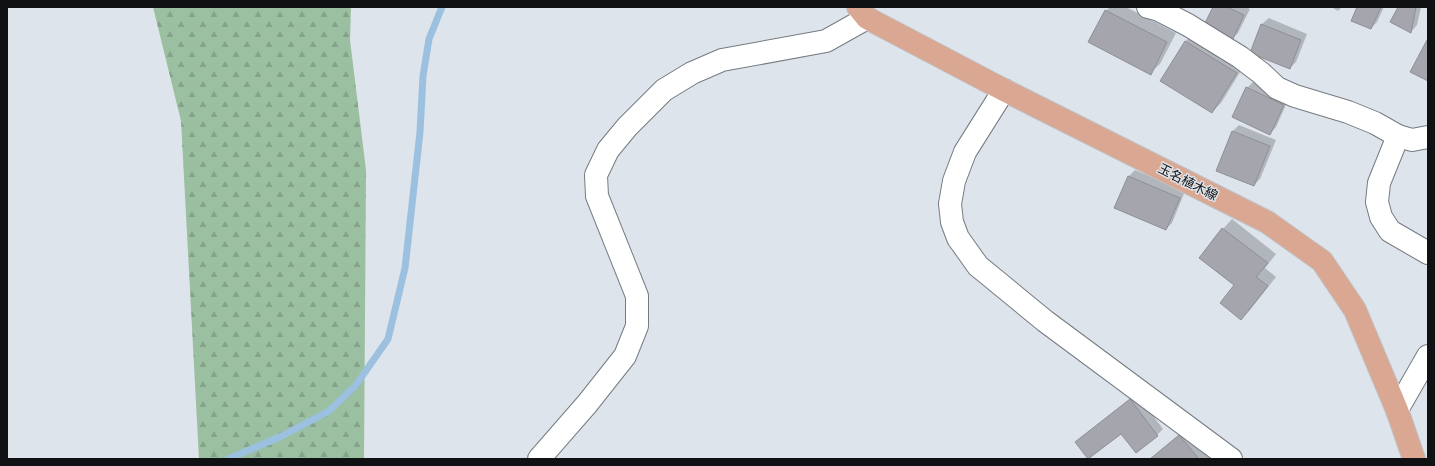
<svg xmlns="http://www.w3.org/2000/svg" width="1435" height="466" font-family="Rubik,'Noto Sans JP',sans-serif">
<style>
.forest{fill:url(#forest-firs)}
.shadow{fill:#0003}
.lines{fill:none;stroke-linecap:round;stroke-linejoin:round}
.stream{stroke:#9cc0df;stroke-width:7}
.building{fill:#a5a5ad;stroke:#8f8f96}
.minor-casing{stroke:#757b81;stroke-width:24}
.major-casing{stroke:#c1c1c2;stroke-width:24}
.minor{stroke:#fff;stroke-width:22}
.major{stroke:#daa792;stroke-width:22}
.labels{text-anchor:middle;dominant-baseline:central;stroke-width:3;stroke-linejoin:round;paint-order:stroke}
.street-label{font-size:13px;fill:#0f1113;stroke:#dee4eb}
</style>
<defs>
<pattern id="forest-firs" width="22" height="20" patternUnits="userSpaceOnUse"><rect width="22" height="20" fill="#9bbfa1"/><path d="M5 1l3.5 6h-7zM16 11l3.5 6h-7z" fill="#84a38a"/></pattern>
</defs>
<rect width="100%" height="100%" fill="#dee4eb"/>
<polygon class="forest" points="153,7 351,7 350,40 366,170 364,459 199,459 181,121"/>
<g class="shadow">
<polygon points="1110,7 1126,7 1176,33 1160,64 1150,73 1106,11"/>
<polygon points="1214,7 1246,7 1250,9 1238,33 1232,39"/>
<polygon points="1331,7 1342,7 1338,11"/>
<polygon points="1359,7 1384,7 1377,22 1371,28"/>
<polygon points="1399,7 1421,7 1417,25 1411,32"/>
<polygon points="1269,18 1307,34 1296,62 1290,68 1251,52 1262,24"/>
<polygon points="1194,33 1245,64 1221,103 1212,112 1185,42"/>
<polygon points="1254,81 1289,98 1276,127 1270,134 1247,88"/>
<polygon points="1239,125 1276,140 1260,179 1254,185 1217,170 1233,131"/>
<polygon points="1135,170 1185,191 1172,223 1166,229 1116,208 1129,176"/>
<polygon points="1232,219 1276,254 1265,268 1276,277 1250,310 1241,319 1235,285 1200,258 1223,229"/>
<polygon points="1137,394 1163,429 1157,435 1121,433 1089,458 1077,442"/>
<polygon points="1186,430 1210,459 1152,459 1157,454"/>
</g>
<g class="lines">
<polyline class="stream" points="228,459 282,436 329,411 356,385 388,339 405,268 420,132 423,76 429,39 442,7"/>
</g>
<g class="building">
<polygon points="1213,7 1227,7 1244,15 1232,41 1203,27"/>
<polygon points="1357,7 1381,7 1371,29 1351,21"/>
<polygon points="1398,7 1416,7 1411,33 1390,22"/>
<polygon points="1105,10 1167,42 1151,75 1088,42"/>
<polygon points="1261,24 1301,40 1290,69 1250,53"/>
<polygon points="1427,40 1428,41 1428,81 1410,72"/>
<polygon points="1185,41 1237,73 1212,113 1160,81"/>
<polygon points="1246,87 1284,105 1270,135 1232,117"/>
<polygon points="1232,131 1270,146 1254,186 1216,171"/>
<polygon points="1128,176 1180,198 1166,230 1114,208"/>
<polygon points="1222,228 1268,263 1256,277 1268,286 1241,320 1220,303 1234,285 1199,258"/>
<polygon points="1130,399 1158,436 1136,453 1121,434 1088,459 1075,442"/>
<polygon points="1179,435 1199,459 1150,459"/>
</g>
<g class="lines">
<g class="minor-casing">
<g id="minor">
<polyline points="1148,7 1159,10 1188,25 1240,57 1261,73 1277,88 1295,96 1348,112 1375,123 1398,136 1412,140 1428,137"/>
<polyline points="1004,90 965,152 954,181 950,204 952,222 958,238 978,266 1045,321 1231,459"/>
<polyline points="1398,136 1379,183 1377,202 1381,217 1390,231 1428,253"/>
<polyline points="1397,410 1428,356"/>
<polyline points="539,459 587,404 625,356 637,326 637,296 597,196 596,175 608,150 627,127 664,90 692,73 722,60 826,41 867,18"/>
</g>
</g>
<g class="major-casing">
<polyline id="major" points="858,7 867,18 1004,90 1267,222 1322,261 1355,310 1397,410 1414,459"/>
</g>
<use href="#minor" class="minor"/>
<use href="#major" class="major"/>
</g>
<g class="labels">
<g class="street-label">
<text transform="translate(1188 182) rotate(27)">玉名植木線</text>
</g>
</g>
<rect width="1435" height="466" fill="none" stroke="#0f1113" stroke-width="16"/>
</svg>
